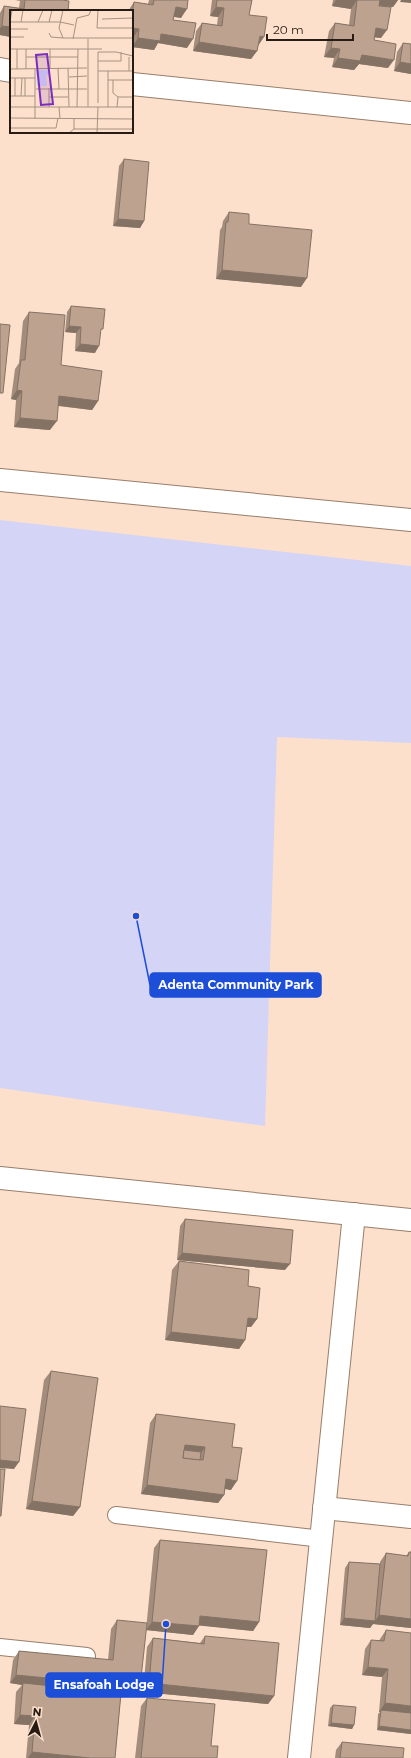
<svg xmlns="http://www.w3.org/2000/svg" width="411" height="1758" font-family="Montserrat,sans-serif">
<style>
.green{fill:#d4d4f7}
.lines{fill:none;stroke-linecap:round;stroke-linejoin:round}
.service-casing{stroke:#977e6b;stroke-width:18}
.minor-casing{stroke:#977e6b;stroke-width:24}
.service{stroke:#fff;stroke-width:16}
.minor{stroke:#fff;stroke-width:22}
.wall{fill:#a38c7b}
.shaded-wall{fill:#847264}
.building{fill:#bda38f;stroke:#847264;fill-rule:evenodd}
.inset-road{fill:none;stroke:#a69282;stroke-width:1}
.view{fill:#7b2cbf;fill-opacity:0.15;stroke:#7b2cbf;stroke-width:2}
.inset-edge{fill:none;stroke:#261c15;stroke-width:2}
.leader{fill:none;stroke:#1d4ed8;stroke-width:1.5}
.callout-dot{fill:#1d4ed8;stroke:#fce0cb;stroke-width:1.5}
.callout{fill:#1d4ed8;stroke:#1d4ed8;stroke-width:1.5}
.callout-label{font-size:12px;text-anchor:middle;font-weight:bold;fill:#fff}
</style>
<rect width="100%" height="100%" fill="#fce0cb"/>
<polygon class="green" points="0,520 411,566 411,743 277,737 265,1126 0,1088"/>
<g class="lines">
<g class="service-casing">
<g id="service">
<polyline points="116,1515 322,1539"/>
<polyline points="0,1647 87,1656"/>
</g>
</g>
<g class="minor-casing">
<g id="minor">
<polyline points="0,69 11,71"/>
<polyline points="132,84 411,113"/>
<polyline points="0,480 411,520"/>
<polyline points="0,1178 411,1220"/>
<polyline points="324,1508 411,1517"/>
<polyline points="299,1758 354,1214"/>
</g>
</g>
<use href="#service" class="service"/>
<use href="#minor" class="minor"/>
</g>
<g class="wall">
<polygon points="15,0 62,0 11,37 0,35 0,13 4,6 19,8 20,1"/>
<polygon points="149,0 188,0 181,18 174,17 173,20 187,48 158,43 154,50 132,47 133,38 132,38 132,11 128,11 134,2 148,4"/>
<polygon points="212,0 252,0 249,15 258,45 257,51 251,59 193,51 196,31 202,23 217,25 218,17 210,16"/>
<polygon points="333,0 398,0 393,7 379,6 381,38 375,37 374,40 388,68 359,64 354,70 332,67 334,58 324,57 329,31 335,23 349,25 351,9 332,6"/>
<polygon points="403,43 411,44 411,74 394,71 397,52"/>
<polygon points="124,159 144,221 140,228 113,226 119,166"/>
<polygon points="229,212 249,224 301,287 216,279 220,230 222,227 223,221"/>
<polygon points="71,306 95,353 75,351 76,333 65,332 67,312"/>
<polygon points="29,312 61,365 98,401 92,410 58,406 50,430 14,427 16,400 11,399 15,369 19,363 23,321"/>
<polygon points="185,1219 285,1270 177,1260 180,1226"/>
<polygon points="179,1261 248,1286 257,1319 251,1327 246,1327 245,1340 239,1349 165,1340 172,1270"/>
<polygon points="51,1371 80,1507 73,1516 26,1509 44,1380"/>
<polygon points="156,1414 232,1447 231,1490 225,1489 224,1495 218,1503 141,1494 150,1423"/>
<polygon points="160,1540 259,1622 253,1631 199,1625 193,1635 146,1630 154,1548"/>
<polygon points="409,1552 411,1628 373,1624 370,1628 340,1625 345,1568 349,1562 380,1564 380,1562 386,1553 406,1556"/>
<polygon points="117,1620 140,1687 134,1696 121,1695 115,1758 26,1758 29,1725 14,1724 16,1692 22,1685 10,1683 13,1660 19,1651 108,1660 111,1629"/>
<polygon points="386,1630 411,1734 377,1730 378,1714 380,1712 379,1712 382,1677 362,1675 365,1649 371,1640 379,1641 380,1639"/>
<polygon points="205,1636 274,1696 268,1704 143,1692 147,1647 153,1638 200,1643"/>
<polygon points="147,1698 211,1746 217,1758 135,1758 141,1706"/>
<polygon points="333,1705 354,1725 352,1729 328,1726 330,1708"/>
<polygon points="342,1742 403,1758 335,1758 336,1750"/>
</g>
<g class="shaded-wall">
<polygon points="336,0 357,0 351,9 332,6"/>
<polygon points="378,0 398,0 393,7 374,5"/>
<polygon points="401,0 411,0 411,3 400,2"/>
<polygon points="176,7 187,9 181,18 170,16"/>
<polygon points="216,7 224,8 218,17 210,16"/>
<polygon points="2,26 11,27 11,37 0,35 0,28"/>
<polygon points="132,28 139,29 133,38 132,38"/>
<polygon points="376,28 387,30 381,38 370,37"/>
<polygon points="161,34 193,39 187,48 158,43 154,50 132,47 138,38"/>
<polygon points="260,36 264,37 258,46"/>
<polygon points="199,42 257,51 251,59 193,51"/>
<polygon points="331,48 340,49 334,58 324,57"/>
<polygon points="362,55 394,60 388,68 359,64 354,70 332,67 338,58"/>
<polygon points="400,62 411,64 411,74 394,71"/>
<polygon points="118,219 144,221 140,228 113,226"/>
<polygon points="222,270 307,278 301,287 216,279"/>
<polygon points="69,326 81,327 76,333 65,332"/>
<polygon points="80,344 99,346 95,353 75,351"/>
<polygon points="17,390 22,391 16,400 11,399"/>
<polygon points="59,396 98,401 92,410 53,405"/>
<polygon points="20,418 57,421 50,430 14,427"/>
<polygon points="182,1253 290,1264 285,1270 177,1260"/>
<polygon points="248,1318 257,1319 251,1327 242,1326"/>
<polygon points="171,1332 245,1340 239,1349 165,1340"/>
<polygon points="185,1445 205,1447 199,1456 181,1454"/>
<polygon points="0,1460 19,1462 14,1469 0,1468"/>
<polygon points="226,1479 237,1481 231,1490 220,1488"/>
<polygon points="147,1485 224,1495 218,1503 141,1494"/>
<polygon points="32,1501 80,1507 73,1516 26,1509"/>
<polygon points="379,1615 411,1619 411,1628 373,1624 370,1628 340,1625 344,1618 375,1621"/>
<polygon points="200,1616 259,1622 253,1631 194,1625"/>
<polygon points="152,1622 199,1626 193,1635 146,1630"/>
<polygon points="368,1667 388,1669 382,1677 362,1675"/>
<polygon points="16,1675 140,1687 134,1696 22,1685 23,1683 22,1685 10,1683"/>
<polygon points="149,1683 274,1696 268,1704 143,1692"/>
<polygon points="385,1703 411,1706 411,1715 381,1710 380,1712 379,1712"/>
<polygon points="20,1715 35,1716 29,1725 14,1724"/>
<polygon points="331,1723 354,1725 352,1729 328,1726"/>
<polygon points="379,1726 411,1730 411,1734 377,1730"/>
<polygon points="32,1752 90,1758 28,1758"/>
</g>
<g class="building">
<polygon points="25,0 62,0 69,1 68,11 11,11 11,27 2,26 4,6 24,9"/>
<polygon points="154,0 188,0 187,9 176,7 173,20 196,23 193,39 161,34 160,41 138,38 139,29 132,28 132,15 134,2 153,5"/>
<polygon points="217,0 252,0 249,15 267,17 264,37 260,36 257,51 199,42 202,23 222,26 224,8 216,7"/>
<polygon points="357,0 380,0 379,6 391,7 387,30 376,28 374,40 396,44 394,60 362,55 360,61 338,58 340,49 331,48 335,23 354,26"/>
<polygon points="403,43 411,44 411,64 400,62"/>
<polygon points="124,159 149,162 144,221 118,219"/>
<polygon points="229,212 249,214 249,224 312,230 307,278 222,270 226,222 228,222"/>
<polygon points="71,306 105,309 103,329 101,329 99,346 80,344 81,327 69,326"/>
<polygon points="29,312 65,315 61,365 102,371 98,401 59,396 57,421 20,418 22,391 17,390 21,360 25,360"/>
<polygon points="0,324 10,325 3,393 0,393"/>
<polygon points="185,1219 293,1230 290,1264 182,1253"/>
<polygon points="179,1261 249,1270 248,1286 260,1288 257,1319 248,1318 245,1340 171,1332"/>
<polygon points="51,1371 98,1378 80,1507 32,1501"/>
<polygon points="0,1406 26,1409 19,1462 0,1460"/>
<path d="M156,1414L235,1424L232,1447L242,1448L237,1481L226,1479L224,1495L147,1485ZM185,1445L205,1447L203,1460L183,1458Z"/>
<polygon points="184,1450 201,1452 200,1460 183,1458"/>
<polygon points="0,1469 5,1469 1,1516 0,1516"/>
<polygon points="160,1540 267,1550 259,1622 200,1616 199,1626 152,1622"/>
<polygon points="409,1552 411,1552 411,1619 379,1615 386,1553 408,1556"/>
<polygon points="349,1562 380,1564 375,1621 344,1618"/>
<polygon points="117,1620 147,1623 140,1687 16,1675 19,1651 113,1660"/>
<polygon points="386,1630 411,1633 411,1706 385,1703 388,1669 368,1667 371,1640 384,1641"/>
<polygon points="205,1636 279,1643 274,1696 149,1683 153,1638 204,1644"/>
<polygon points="23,1683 121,1693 115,1758 90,1758 32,1752 35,1716 20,1715"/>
<polygon points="147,1698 215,1704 211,1746 218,1746 217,1758 141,1758"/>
<polygon points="333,1705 356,1707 354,1725 331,1723"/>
<polygon points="381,1710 411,1713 411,1730 379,1726"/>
<polygon points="342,1742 404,1748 403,1758 340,1758"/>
</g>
<g transform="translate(10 10)">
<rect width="123" height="123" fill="#fce0cb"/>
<path d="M26,60H39L40,65H36L37,76H27Z" fill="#d4d4f7"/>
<path class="inset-road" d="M53,0L49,18L53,28H123M88,0L87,18H123M92,9L123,8M0,12H50M0,12L2,0M11,12L13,0M28,12L33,0M39,12L42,0M50,12L64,15M0,19H18M39,23L41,27L53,28M0,27H14M63,29L67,8L79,5L81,0M0,39H92M16,39V59M40,39V59M16,47H68M119,47V61M88,51H111V42M48,58L49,79M58,58L59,97M0,59L77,58M7,59V39M88,61H123M59,67L77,66M0,68H25M98,70H123M103,70V83L108,87M39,78V97M26,79H77M0,86H25M5,86V68M11,86L12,68M15,86V68M39,87H58M88,93V42H106L123,46M0,97H123M49,97L50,109M67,97L68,39M78,97V29M98,97V61M107,97L108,87H123M0,108L123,109M25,109V59M0,118H46L48,108M64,119H123M59,123L64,119V109M87,123L88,97"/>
<path class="view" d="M37,44L43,94L31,95L26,45Z"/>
<rect width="123" height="123" class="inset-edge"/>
</g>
<path class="leader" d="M136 916L150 985M166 1624L162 1685"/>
<g class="callout-dot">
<circle cx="136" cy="916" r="4"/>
<circle cx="166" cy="1624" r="4"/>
</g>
<g class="callout">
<rect x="150" y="973" width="171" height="24" rx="4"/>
<rect x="46" y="1673" width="116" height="24" rx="4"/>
</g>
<g class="callout-label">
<text x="236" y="989">Adenta Community Park</text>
<text x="104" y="1689">Ensafoah Lodge</text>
</g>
<g transform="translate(36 1722) rotate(6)" stroke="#fce0cb" stroke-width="3" paint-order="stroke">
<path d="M0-3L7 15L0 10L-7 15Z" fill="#261c15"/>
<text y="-6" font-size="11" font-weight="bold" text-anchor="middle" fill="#261c15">N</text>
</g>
<path d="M267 34v6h86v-6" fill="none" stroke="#261c15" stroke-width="2"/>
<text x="273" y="34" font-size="12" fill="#261c15" stroke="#fce0cb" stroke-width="3" paint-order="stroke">20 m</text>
</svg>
